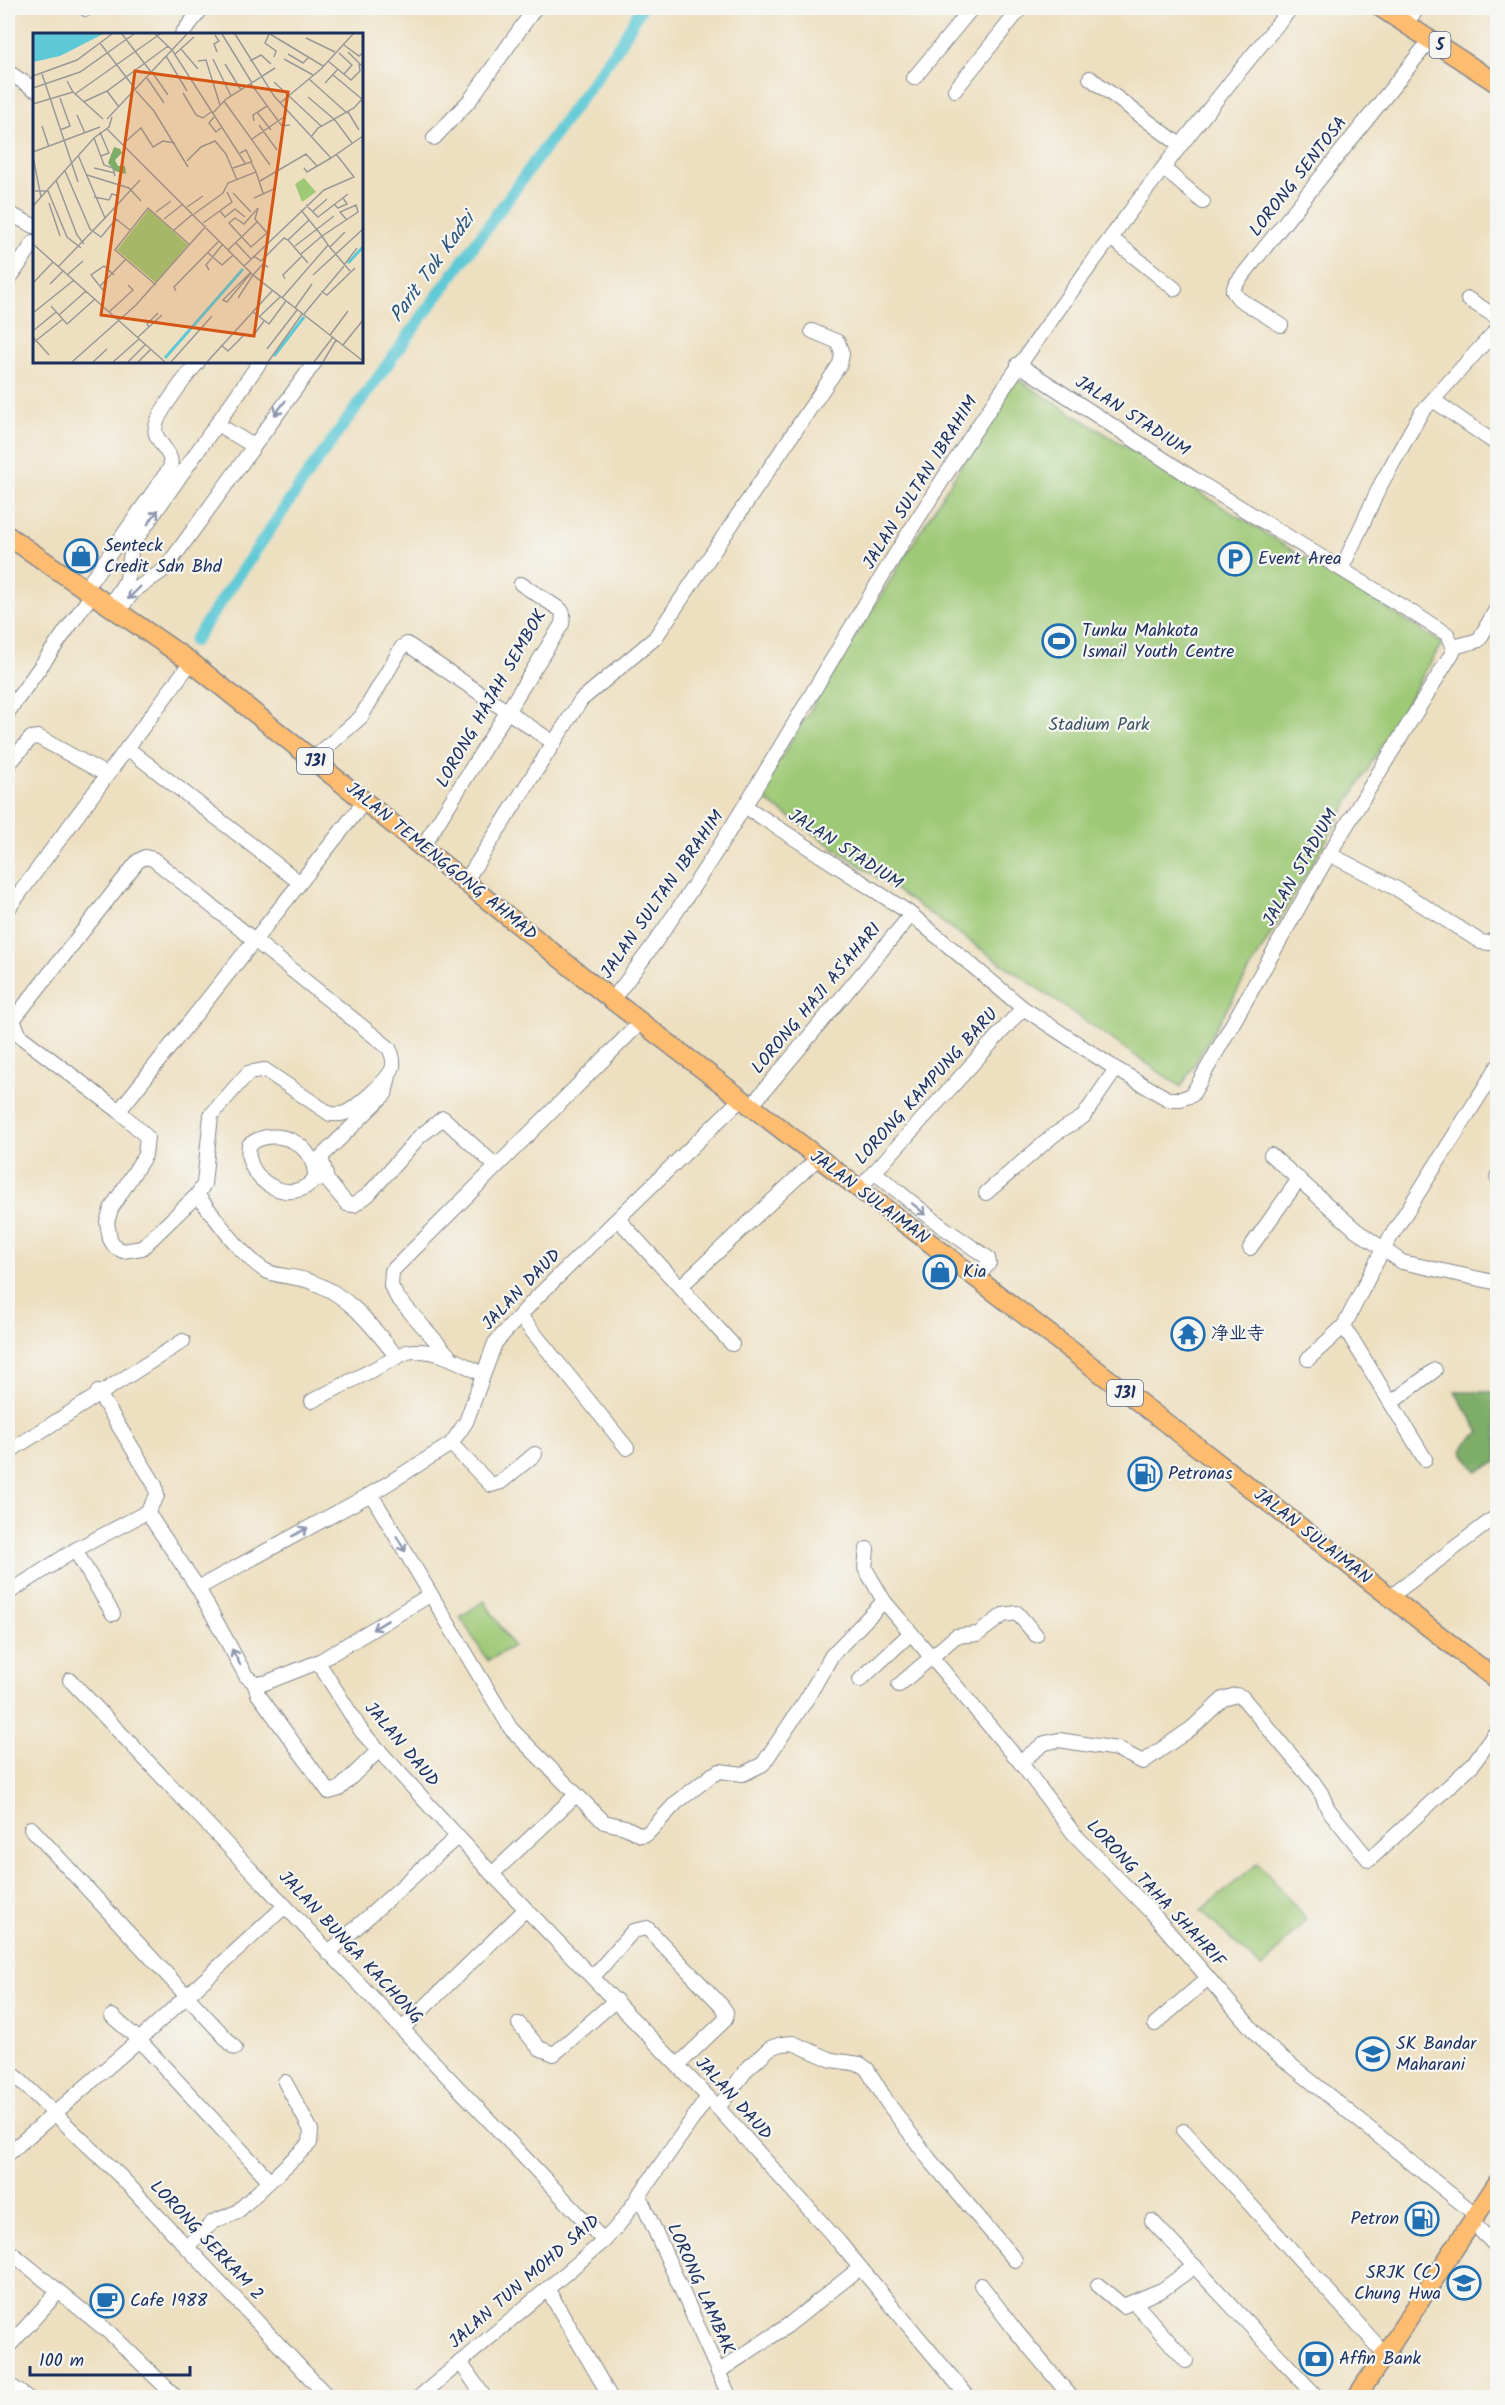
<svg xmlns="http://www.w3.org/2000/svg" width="1505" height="2405" font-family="Kalam,'LXGW WenKai TC',sans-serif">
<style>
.green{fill:#9ec976;stroke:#5c7c6a;stroke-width:1.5}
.forest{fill:#7ead67;stroke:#4c6e62;stroke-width:1.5}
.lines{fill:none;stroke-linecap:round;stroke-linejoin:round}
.canal{stroke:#5ec9d6;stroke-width:12}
.minor-casing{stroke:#84878e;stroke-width:16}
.major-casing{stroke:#84878e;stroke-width:21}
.minor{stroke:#fff;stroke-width:14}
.major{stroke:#fdbc6f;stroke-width:18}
.oneway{stroke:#8d97ae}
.labels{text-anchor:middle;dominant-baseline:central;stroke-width:4.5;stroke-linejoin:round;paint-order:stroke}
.shield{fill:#f6f6f2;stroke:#5d6b8a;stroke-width:1.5}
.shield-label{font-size:16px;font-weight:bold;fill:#1b2f5e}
.street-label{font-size:18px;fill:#1b2f5e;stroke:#f6f6f2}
.poi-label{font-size:18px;fill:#1b2f5e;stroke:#f6f6f2;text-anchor:start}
.park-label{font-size:18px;fill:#3c5664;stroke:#f6f6f2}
.water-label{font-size:20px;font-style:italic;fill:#2c567c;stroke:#f6f6f2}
.inset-river{fill:none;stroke:#5ec9d6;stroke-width:3}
.inset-road{fill:none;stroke:#999998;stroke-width:1.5}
.view{fill:#d45514;fill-opacity:0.15;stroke:#d45514;stroke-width:3}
.inset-edge{fill:none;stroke:#1b2f5e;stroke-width:3}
</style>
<rect width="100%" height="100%" fill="#f6f6f2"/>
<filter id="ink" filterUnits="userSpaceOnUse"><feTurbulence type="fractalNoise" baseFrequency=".0167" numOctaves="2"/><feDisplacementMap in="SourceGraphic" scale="12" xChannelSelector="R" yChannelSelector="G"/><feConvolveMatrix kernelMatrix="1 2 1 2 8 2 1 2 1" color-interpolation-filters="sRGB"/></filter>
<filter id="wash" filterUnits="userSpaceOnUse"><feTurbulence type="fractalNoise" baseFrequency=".008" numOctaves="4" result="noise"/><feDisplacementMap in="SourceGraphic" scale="24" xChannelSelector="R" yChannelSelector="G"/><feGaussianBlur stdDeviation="1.35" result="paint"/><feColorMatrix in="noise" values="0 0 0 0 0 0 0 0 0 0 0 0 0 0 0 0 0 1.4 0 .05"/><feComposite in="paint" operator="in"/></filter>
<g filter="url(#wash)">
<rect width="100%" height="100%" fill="#eddfbf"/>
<g class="green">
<polygon points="1015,378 1442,643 1181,1087 758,795"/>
<polygon points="484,1601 513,1646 488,1661 460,1617"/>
<polygon points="1258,1863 1306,1919 1262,1968 1201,1911"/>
</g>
<polygon class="forest" points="1455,1392 1497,1392 1497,1462 1476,1471 1462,1451 1467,1442 1480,1432"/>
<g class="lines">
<polyline class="canal" points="194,641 310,471 621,43 641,8"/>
</g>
</g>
<g filter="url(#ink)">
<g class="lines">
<g class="minor-casing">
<g id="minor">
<polyline points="86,9 87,8"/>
<polyline points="1406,23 1418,8"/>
<polyline points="182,34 202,8"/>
<polyline points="8,72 34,89"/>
<polyline points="914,78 972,8"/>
<polyline points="1090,78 1180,145"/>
<polyline points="955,90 1021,8"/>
<polyline points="434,138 470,100 535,8"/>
<polyline points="1163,168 1203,202"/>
<polyline points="8,213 34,226"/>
<polyline points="1111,238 1175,289"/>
<polyline points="8,281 34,242"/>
<polyline points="1468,299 1498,318"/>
<polyline points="1281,325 1239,299 1233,291 1235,285 1431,39"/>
<polyline points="1433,400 1498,445"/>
<polyline points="217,424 252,445"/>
<polyline points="1342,568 1381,484 1421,413 1498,328"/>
<path d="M86,588L170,468C174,453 160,447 156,434C150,420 188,375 198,362"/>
<polyline points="110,605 127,579 132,545 260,362"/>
<polyline points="118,611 135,590 165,569 315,362"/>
<polyline points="1454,647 1479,640 1498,606"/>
<polyline points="8,712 93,593"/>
<polyline points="127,748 299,882"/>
<polyline points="313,759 361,717 402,647 407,644 554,743"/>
<polyline points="8,765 31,738 38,737 107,775"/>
<polyline points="746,807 908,912 1023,1008 1116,1069 1168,1099 1181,1099 1192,1095 1329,854 1454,650 1447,634 1194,479 1018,364"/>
<polyline points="423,846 562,624 563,614 561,610 521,584"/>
<polyline points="1329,854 1397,889 1481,942 1490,943 1498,937"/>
<path d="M145,857L153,859L389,1048C392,1054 394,1059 393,1066C391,1078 356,1108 345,1113C340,1115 335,1114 330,1114L265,1070L248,1073L211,1115L204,1184L197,1195L142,1248L123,1251L115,1247L110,1239L107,1222L111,1209L145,1155L147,1137L119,1111L20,1036L13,1020L138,861Z"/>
<polyline points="465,882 581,700 655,638 840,364 842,354 838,342 812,331"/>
<polyline points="8,909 191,662"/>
<path d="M612,1000C727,853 811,688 910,531C1025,348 1153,174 1291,8"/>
<polyline points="751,1106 911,915"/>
<polyline points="119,1111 365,801"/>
<polyline points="1271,1155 1356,1230 1402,1262 1498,1283"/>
<polyline points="874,1172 940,1225 988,1258 989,1263 976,1279"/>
<polyline points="326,1175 321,1157 385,1094 389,1076"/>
<polyline points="1497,1177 1498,1177"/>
<path d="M315,1178C316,1144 276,1124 249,1145C243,1180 292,1209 315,1178L327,1180L347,1204L354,1205L368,1195L419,1137L443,1118L496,1166"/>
<polyline points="858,1190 1023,1008"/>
<polyline points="986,1193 1055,1134 1083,1117 1116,1069"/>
<path d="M197,1195C218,1220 237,1251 264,1270C276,1277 295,1276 309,1281C349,1294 371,1325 397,1357"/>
<polyline points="619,1220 732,1344"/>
<polyline points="1250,1248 1299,1179"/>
<polyline points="680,1287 818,1158"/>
<polyline points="520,1316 627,1448"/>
<polyline points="1344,1326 1425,1459"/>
<polyline points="450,1357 397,1297 391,1286 392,1271 641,1022"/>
<polyline points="1308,1359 1344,1326 1383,1249 1498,1066"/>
<path d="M312,1401L407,1352C434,1347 459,1362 482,1374"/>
<polyline points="1391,1403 1435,1370"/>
<polyline points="451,1444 491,1485 501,1482 535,1454"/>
<polyline points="8,1452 183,1341"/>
<polyline points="371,1494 511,1729 604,1822 625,1827 641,1835 647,1834 676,1803 712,1775 720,1771 743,1774 763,1764 806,1700 832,1655 884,1601"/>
<polyline points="147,1512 198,1588"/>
<polyline points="867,1549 865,1568 884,1601 1020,1762 1074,1834 1153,1914 1265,2044 1476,2215"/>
<polyline points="75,1550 113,1614"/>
<polyline points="8,1593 75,1550 147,1512 157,1496 155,1485 98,1392"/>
<polyline points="430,1595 318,1662 265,1683 255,1683 246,1676 198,1588 371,1494 451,1444 466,1422 495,1343 537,1297 741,1099"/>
<polyline points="1390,1597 1498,1515"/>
<polyline points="318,1662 362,1732 492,1874 708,2097 838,2241 969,2398"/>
<polyline points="70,1680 604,2241"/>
<polyline points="860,1680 911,1633"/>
<polyline points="254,1682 258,1694 329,1792 339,1789 379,1750"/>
<polyline points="899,1685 956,1636 978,1634 1003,1615 1017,1613 1036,1635"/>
<polyline points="1020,1762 1045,1743 1059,1740 1117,1749 1143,1762 1192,1728 1223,1699 1236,1695 1242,1697 1312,1780 1321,1793 1328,1809 1369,1860 1473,1764 1498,1729"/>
<polyline points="31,1828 235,2048"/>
<polyline points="492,1874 576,1795"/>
<polyline points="328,1953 457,1837"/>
<polyline points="593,1977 633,1931 647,1928 722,2006 726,2012 725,2020 678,2065"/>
<polyline points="112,2016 139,2040 270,2181"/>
<polyline points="519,2024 539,2048 554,2054 616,2000"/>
<polyline points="1155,2024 1208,1978"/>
<polyline points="402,2029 526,1909"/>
<polyline points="8,2069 120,2176 329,2398"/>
<polyline points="718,2108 747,2069 770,2048 782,2044 793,2043 832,2060 860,2064 867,2069 887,2102 929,2159 1015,2260"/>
<polyline points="1184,2131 1385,2354"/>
<polyline points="8,2154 139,2040 285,1906"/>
<polyline points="639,2195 730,2398"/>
<polyline points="1152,2221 1318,2398"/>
<polyline points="1472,2222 1498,2248"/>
<polyline points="186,2247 213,2222 237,2212 310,2143 311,2130 285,2082"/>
<polyline points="8,2250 111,2334 177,2398"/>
<polyline points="981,2285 1015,2330 1072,2398"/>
<polyline points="1098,2285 1123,2306 1162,2290 1195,2266"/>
<polyline points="548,2290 611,2398"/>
<polyline points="1134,2302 1186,2361"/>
<polyline points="8,2347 58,2292"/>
<polyline points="460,2362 485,2398"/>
<polyline points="718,2372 787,2326 860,2268"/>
<polyline points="8,2384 28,2398"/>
<polyline points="418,2398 604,2241 620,2223 708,2097"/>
</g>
</g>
<g class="major-casing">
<g id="major">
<polyline points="1381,8 1498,84"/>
<polyline points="8,536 191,662 612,1000 1204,1452 1498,1681"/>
<polyline points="1356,2398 1498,2182"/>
</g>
</g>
<use href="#minor" class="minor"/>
<use href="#major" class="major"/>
</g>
<defs><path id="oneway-shaft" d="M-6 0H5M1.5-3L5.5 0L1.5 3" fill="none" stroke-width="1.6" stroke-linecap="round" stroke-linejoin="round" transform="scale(1.5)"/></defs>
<g class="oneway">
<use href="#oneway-shaft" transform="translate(280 408) rotate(127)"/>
<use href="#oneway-shaft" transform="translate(153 517) rotate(-54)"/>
<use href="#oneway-shaft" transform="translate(134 593) rotate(135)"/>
<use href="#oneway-shaft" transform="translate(919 1209) rotate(39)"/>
<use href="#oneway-shaft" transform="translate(300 1532) rotate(-29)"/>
<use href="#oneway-shaft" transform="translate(401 1544) rotate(60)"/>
<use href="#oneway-shaft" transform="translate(380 1625) rotate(149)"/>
<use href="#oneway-shaft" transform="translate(236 1657) rotate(-118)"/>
</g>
</g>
<defs>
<g id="shop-ring" transform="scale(1.725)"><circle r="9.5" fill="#f6f6f2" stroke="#1f6fb2" stroke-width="1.5"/><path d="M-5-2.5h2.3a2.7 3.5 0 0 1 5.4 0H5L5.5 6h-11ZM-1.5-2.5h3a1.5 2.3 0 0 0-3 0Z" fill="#1f6fb2"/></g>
<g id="parking-ring" transform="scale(1.725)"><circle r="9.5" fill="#f6f6f2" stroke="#1f6fb2" stroke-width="1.5"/><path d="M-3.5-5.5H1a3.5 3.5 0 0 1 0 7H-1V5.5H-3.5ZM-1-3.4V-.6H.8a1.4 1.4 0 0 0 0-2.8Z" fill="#1f6fb2"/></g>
<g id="stadium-ring" transform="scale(1.725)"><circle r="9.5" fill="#f6f6f2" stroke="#1f6fb2" stroke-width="1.5"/><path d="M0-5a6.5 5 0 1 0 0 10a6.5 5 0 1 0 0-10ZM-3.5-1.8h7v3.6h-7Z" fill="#1f6fb2"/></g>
<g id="temple-ring" transform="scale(1.725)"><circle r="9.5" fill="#f6f6f2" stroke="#1f6fb2" stroke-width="1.5"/><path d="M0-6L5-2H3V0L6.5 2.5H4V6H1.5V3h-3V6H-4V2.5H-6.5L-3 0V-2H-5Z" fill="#1f6fb2"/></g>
<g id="fuel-ring" transform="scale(1.725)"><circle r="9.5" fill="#f6f6f2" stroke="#1f6fb2" stroke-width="1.5"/><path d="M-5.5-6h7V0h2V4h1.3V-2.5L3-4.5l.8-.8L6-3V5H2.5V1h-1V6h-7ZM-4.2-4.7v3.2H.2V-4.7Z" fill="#1f6fb2"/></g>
<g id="school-ring" transform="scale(1.725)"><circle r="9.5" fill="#f6f6f2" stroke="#1f6fb2" stroke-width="1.5"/><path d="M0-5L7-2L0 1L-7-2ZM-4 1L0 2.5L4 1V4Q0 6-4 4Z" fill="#1f6fb2"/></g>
<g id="cafe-ring" transform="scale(1.725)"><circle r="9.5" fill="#f6f6f2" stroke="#1f6fb2" stroke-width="1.5"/><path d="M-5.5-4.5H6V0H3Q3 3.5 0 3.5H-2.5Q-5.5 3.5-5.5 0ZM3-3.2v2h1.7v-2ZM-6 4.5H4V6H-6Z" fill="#1f6fb2"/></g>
<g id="bank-ring" transform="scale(1.725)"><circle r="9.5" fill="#f6f6f2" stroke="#1f6fb2" stroke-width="1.5"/><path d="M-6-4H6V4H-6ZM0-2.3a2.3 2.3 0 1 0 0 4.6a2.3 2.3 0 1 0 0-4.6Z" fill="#1f6fb2"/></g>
</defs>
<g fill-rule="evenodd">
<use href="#shop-ring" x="81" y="556"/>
<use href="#parking-ring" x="1235" y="559"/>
<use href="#stadium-ring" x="1059" y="641"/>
<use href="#shop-ring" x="940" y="1272"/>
<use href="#temple-ring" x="1188" y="1334"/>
<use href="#fuel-ring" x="1145" y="1474"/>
<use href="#school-ring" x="1373" y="2054"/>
<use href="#fuel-ring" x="1422" y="2219"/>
<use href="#school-ring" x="1464" y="2283"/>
<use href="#cafe-ring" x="107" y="2301"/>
<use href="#bank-ring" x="1316" y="2359"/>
</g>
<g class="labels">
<g class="shield">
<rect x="1429.5" y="32" width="21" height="26" rx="4.5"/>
<rect x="297" y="748" width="36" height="26" rx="4.5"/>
<rect x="1107" y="1380" width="36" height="26" rx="4.5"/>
</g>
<g class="shield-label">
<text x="1440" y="45">5</text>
<text x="315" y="761">J31</text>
<text x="1125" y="1393">J31</text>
</g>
<g class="street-label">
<text transform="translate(1299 177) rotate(-52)">LORONG SENTOSA</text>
<text transform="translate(1132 417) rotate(33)">JALAN STADIUM</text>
<text transform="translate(921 483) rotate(-58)">JALAN SULTAN IBRAHIM</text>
<text transform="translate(492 699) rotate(-60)">LORONG HAJAH SEMBOK</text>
<text transform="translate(845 850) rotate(33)">JALAN STADIUM</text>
<text transform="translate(441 862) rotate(39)">JALAN TEMENGGONG AHMAD</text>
<text transform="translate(1301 868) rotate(-60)">JALAN STADIUM</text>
<text transform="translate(663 895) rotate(-55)">JALAN SULTAN IBRAHIM</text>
<text transform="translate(817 999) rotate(-50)">LORONG HAJI AS'AHARI</text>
<text transform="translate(927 1087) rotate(-48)">LORONG KAMPUNG BARU</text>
<text transform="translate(869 1198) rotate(37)">JALAN SULAIMAN</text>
<text transform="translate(522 1290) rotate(-46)">JALAN DAUD</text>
<text transform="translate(1312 1537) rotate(38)">JALAN SULAIMAN</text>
<text transform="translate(401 1745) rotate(50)">JALAN DAUD</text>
<text transform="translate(1155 1894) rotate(47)">LORONG TAHA SHAHRIF</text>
<text transform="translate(350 1948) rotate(47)">JALAN BUNGA KACHONG</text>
<text transform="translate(733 2099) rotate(48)">JALAN DAUD</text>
<text transform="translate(206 2241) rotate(47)">LORONG SERKAM 2</text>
<text transform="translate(525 2282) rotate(-41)">JALAN TUN MOHD SAID</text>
<text transform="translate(700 2289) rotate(66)">LORONG LAMBAK</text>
</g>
<g class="poi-label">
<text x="104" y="546">Senteck<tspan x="104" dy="21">Credit Sdn Bhd</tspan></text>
<text x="1258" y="559">Event Area</text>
<text x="1082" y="631">Tunku Mahkota<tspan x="1082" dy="21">Ismail Youth Centre</tspan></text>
<text x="963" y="1272">Kia</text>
<text x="1211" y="1334">净业寺</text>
<text x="1168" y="1474">Petronas</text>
<text x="1396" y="2044">SK Bandar<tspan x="1396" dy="21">Maharani</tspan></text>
<text x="1399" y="2219" text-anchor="end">Petron</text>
<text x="1441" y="2273" text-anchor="end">SRJK (C)<tspan x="1441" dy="21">Chung Hwa</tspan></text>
<text x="130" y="2301">Cafe 1988</text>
<text x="1339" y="2359">Affin Bank</text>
</g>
<g class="park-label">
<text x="1099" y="725">Stadium Park</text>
</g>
<g class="water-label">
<text transform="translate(433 268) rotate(-54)">Parit Tok Kadzi</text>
</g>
</g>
<g transform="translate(33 33)">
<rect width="330" height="330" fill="#eddfbf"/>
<path d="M271,145L283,159L269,169L262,151ZM116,176L155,212L123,250L84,217Z" fill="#9ec976"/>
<path d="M81,114L87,116L89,120L82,127L85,133H92L93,141L82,138L75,130Z" fill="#7ead67"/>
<path d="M0,1H70L27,23L0,29Z" fill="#5ec9d6"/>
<path class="inset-river" d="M315,230L330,214M241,323L271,284M132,325L210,236"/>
<path class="inset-road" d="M89,1L118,39M122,1L139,17L212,130M189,1L219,50M202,1L241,63L298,125L330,103M236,1L232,10L243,18L241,24M237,1L290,33M182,2L186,8L181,11L184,19M273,5L302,19M67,10L103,57M311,12L326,23L330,20M148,16L165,36M315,19L330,34M306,20L319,32L311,41M142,21L161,4M255,21L270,30L276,24M133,23L154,58M180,26L198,63M251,26L280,42M165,28L173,27L187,72M217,28L228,22L238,31M295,28L318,47L327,38L326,31M192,31L208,57M119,39L135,62M9,41L45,149M300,42L329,66M0,43L44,27L79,1M114,45L131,70M276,46L314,80M34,48L40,59L70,86M241,49L288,93M292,50L305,36M218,51L249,93L257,92M0,55L47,39L101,1M74,58L86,74M103,58L121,78L155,134M150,60L163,82L170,85L178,79M42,61L127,1M275,64L302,87L319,110M191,68L237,132M50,69L74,58L135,13M247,70L288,36L320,1M0,71L40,59M224,79L238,97M315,79L326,97M179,81L193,66L242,35M44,82L52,100M181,84L176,90L183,99L189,94M74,86L154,1M221,88L220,82L234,73M226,92L244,117M9,93L16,114M74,96L220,242L330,328M27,97L37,93L27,65M67,99L76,120L68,123M278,104L285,95L321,75L330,65M61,105L71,132L80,135L82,143M219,106L251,84M91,110L108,95L120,114L130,108L142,110M0,119L67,94M207,120L213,117L219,129M0,124L8,164M154,128L168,114L182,108L193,121L204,147M61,135L82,140M271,135L274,139L298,125M32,138L57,196L68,204L83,186L98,198M223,139L230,160M54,142L96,155L108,168M23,147L44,202L51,211M227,148L273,121L284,133M2,158H15L34,204L48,215M200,160L218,179M61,164L76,167L79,161L86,163M221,165L243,155M16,170L27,203M301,171L305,175L314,171L310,165M273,172L285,184L315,161M0,173L61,105L76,94L79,84M154,174L170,163M225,175L222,186L234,200L218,214L196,190L202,185L211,191ZM268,177L289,203L325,179L323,172L307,179L313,186M187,178L192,184L202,176L212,184M123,179L138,168M279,179L294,166M161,181L190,160L195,150L223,139L218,129L200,135M72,185L107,147M131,186L150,171M170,190L199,169L194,159M141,197L160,181M255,207L275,230M255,207L276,187M203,210L218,226M0,211L132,329M295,212L317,238M262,213L301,183M297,214L312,199M195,217L224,189M175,220L189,232L200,222M221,223L228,228L251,205L255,207M311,232L324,215M211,233L291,157L321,144L303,121M25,234L72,185L45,122M176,237L173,232L190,211M217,240L190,267L194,269L218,240M34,242L50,228M220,242L230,231L235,234M280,242L330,196M252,246L250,242L269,223M0,250L20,229M17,251L30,238M123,252L82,217L115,175L156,211M67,253L93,226M70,257L58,242L71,233L81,242M143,258L141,254L186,208M288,258L294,262L322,235M205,265L220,242M249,265L295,212L289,203L268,221M18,273L34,291L62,266M262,275L279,251M76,279L100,257L95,252M220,279L236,291L253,268M0,280L41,247M271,281L311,233M26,282L53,258M226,284L247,264M116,294L114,291L125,280M0,298L23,279M297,302L315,278M220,303L231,288M0,304L16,322M105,304L129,282M0,310L30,286M188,312L195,318L212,301M310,312L330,287M234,316L264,277M39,329L103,272L173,193M60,329L74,316M80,329L106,306M95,329L112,312M105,329L118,316M138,329L179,283M174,329L239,258M235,329L269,281M281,329L300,304M290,329L303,307"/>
<path class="view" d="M102,38L255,59L221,303L68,282Z"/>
<rect width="330" height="330" class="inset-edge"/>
</g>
<rect width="1505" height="2405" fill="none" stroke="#f6f6f2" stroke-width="30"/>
<path d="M30 2366v9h160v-9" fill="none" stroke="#1b2f5e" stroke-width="3"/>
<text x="39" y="2366" font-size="18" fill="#1b2f5e" stroke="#f6f6f2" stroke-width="4.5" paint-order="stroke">100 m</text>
</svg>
